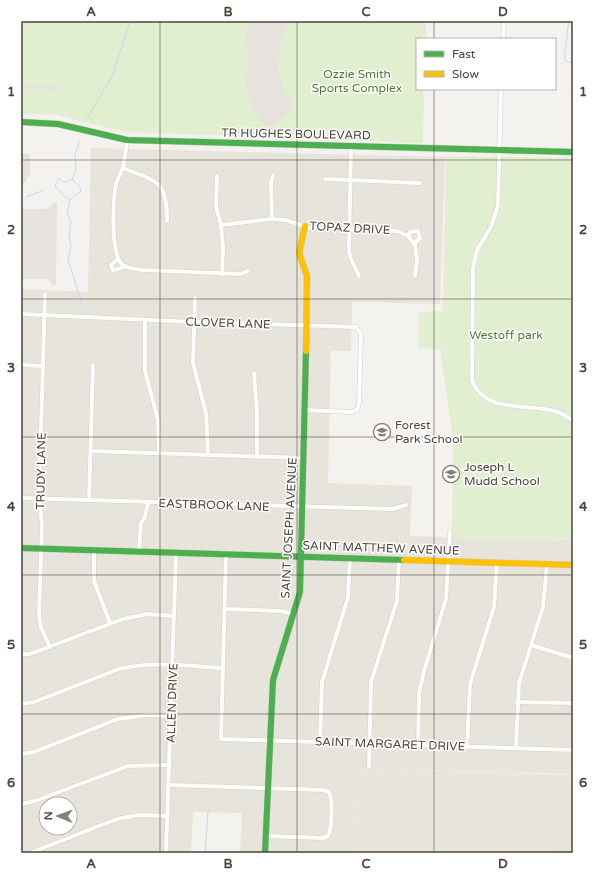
<svg xmlns="http://www.w3.org/2000/svg" width="594" height="874" font-family="'Varela Round',sans-serif">
<style>
.residential{fill:#e7e4dc;fill-rule:evenodd}
.education{fill:#eae5da}
.green{fill:#e1eecf}
.parking{fill:#e6e3df}
.lines{fill:none;stroke-linecap:round;stroke-linejoin:round}
.stream{stroke:#c0ddf1;stroke-width:1}
.street-casing{stroke:#d2d0cb;stroke-width:5}
.fast-casing{stroke:#d3cfc5;stroke-width:7}
.slow-casing{stroke:#d3cfc5;stroke-width:7}
.street{stroke:#fdfdfc;stroke-width:4}
.fast{stroke:#4caf50;stroke-width:6}
.slow{stroke:#ffc107;stroke-width:6}
.grid{fill:none;stroke:#4b4439;stroke-width:1;stroke-opacity:0.55}
.labels{text-anchor:middle;dominant-baseline:central;stroke-width:3;stroke-linejoin:round;paint-order:stroke}
.park-label{font-size:12px;fill:#4a7f2a;stroke:#fff}
.street-label{font-size:12px;fill:#4b4439;stroke:#fff}
.poi-label{font-size:12px;fill:#4b4439;stroke:#fff;text-anchor:start}
.neatline{fill:none;stroke:#4b4439;stroke-width:1.5}
.grid-label{font-size:13px;text-anchor:middle;font-weight:bold;fill:#4b4439}
</style>
<rect width="100%" height="100%" fill="#f4f2ee"/>
<path class="residential" d="M91,148L445,157L440,304L352,302L351,351H331L328,483L412,486L410,536L573,540V774L354,768L351,853H240L242,813L193,812L191,853H21V289L88,292ZM46,804H70V828H46Z"/>
<polygon class="education" points="354,768 573,775 573,853 351,853"/>
<g class="green">
<polygon points="21,21 426,21 426,39 417,39 417,89 424,89 423,143 125,132 57,115 21,114"/>
<polygon points="446,156 573,158 573,539 452,537 453,438 440,349 419,348 419,312 443,311"/>
</g>
<g class="parking">
<polygon points="250,21 288,21 280,43 278,70 284,91 293,106 275,126 268,129 258,115 248,95 244,72 247,71 247,46 244,46"/>
<polygon points="21,84 59,86 59,90 21,88"/>
<polygon points="27,153 30,155 30,177 27,177 26,183 24,183 23,187 21,188 21,154"/>
<polygon points="54,203 57,203 56,285 53,285 48,279 21,279 21,209 47,209"/>
</g>
<g class="lines">
<g class="stream">
<path d="M569,21C568,27 564,58 565,61L573,63"/>
<polyline points="87,119 112,76 130,21"/>
<polyline points="72,179 80,187 81,191 70,200 68,210 67,214 71,221 69,236 71,246 68,260 83,307"/>
<polyline points="72,179 76,170 75,154 80,141"/>
<polyline points="26,197 44,190"/>
<polyline points="70,199 64,196 55,186 59,178 64,182 72,180"/>
<polyline points="573,297 573,298"/>
<polyline points="205,853 208,811"/>
</g>
<g class="street-casing">
<g id="street">
<polyline points="503,39 504,21"/>
<path d="M501,89L498,205L491,227L477,250L473,268L472,381C490,422 545,395 573,421"/>
<path d="M127,140C126,149 125,158 123,167C121,173 118,178 116,184C113,200 110,256 123,265C128,269 137,269 143,270L240,274L248,271"/>
<polyline points="351,146 349,251 351,259 359,276"/>
<path d="M123,168C158,182 167,180 167,221"/>
<polyline points="217,176 216,206 221,225"/>
<polyline points="325,179 420,183"/>
<polyline points="272,219 271,182 273,175"/>
<polyline points="408,236 410,232 418,231 420,238 414,244"/>
<polyline points="118,259 111,265 113,270 119,269 125,266"/>
<polyline points="222,274 223,248 221,225 272,219 285,220 310,228 397,231 408,236 415,245 417,261 415,276"/>
<polyline points="45,294 39,499 42,524 39,615 41,627 50,647"/>
<polyline points="195,298 193,363 206,413 208,454"/>
<polyline points="21,314 194,322 356,327 361,334 359,404 357,410 352,412 305,410"/>
<polyline points="145,320 145,371 158,420 159,453"/>
<polyline points="21,365 43,366"/>
<polyline points="254,373 257,411 257,457"/>
<polyline points="91,451 304,458"/>
<polyline points="21,498 393,509 406,505"/>
<polyline points="89,500 93,365"/>
<polyline points="94,550 94,581 110,623"/>
<polyline points="139,551 141,523 145,517 148,503"/>
<polyline points="226,554 221,739 573,750"/>
<polyline points="225,609 281,611 294,614"/>
<polyline points="531,645 573,658"/>
<polyline points="21,654 30,654 123,619 148,614 174,616"/>
<polyline points="517,702 573,703"/>
<path d="M21,704L34,702L119,669C153,661 189,666 223,668"/>
<polyline points="320,742 322,682 348,597 350,558"/>
<polyline points="418,745 419,693 424,671 446,599 450,532"/>
<polyline points="467,747 470,684 494,607 497,563"/>
<polyline points="516,748 519,683 543,607 547,564"/>
<polyline points="21,754 34,752 118,719 147,715 171,716"/>
<polyline points="369,766 371,682 397,601 399,560"/>
<path d="M169,785L323,790L329,792C333,800 332,829 328,836L322,838L266,836"/>
<polyline points="21,804 35,801 128,766 170,765"/>
<polyline points="30,853 117,819 138,815 168,816"/>
<polyline points="166,853 176,553"/>
</g>
</g>
<g class="fast-casing">
<g id="fast">
<polyline points="21,122 58,124 127,140 573,152"/>
<polyline points="21,548 404,560"/>
<polyline points="265,853 273,680 300,592 306,351"/>
</g>
</g>
<g class="slow-casing">
<g id="slow">
<polyline points="305,226 299,253 307,276 306,351"/>
<polyline points="404,560 573,565"/>
</g>
</g>
<use href="#street" class="street"/>
<use href="#fast" class="fast"/>
<use href="#slow" class="slow"/>
</g>
<path class="grid" d="M160,21V853M297,21V853M434,21V39M434,89V853M21,160H573M21,299H573M21,437H573M21,575H573M21,714H573"/>
<defs>
<g id="school-ring" transform="scale(0.9)"><circle r="9.5" fill="#fff" stroke="#868178" stroke-width="1.5"/><path d="M0-5L7-2L0 1L-7-2ZM-4 1L0 2.5L4 1V4Q0 6-4 4Z" fill="#868178"/></g>
</defs>
<g fill-rule="evenodd">
<use href="#school-ring" x="382" y="432"/>
<use href="#school-ring" x="451" y="474"/>
</g>
<g class="labels">
<g class="park-label">
<text x="357" y="74">Ozzie Smith<tspan x="357" dy="14">Sports Complex</tspan></text>
<text x="506" y="335">Westoff park</text>
</g>
<g class="street-label">
<text transform="translate(296 134) rotate(1)">TR HUGHES BOULEVARD</text>
<text transform="translate(350 228) rotate(3)">TOPAZ DRIVE</text>
<text transform="translate(228 323) rotate(2)">CLOVER LANE</text>
<text transform="translate(41 471) rotate(-89)">TRUDY LANE</text>
<text transform="translate(214 505) rotate(2)">EASTBROOK LANE</text>
<text transform="translate(289 528) rotate(-87)">SAINT JOSEPH AVENUE</text>
<text transform="translate(381 548) rotate(2)">SAINT MATTHEW AVENUE</text>
<text transform="translate(172 703) rotate(-88)">ALLEN DRIVE</text>
<text transform="translate(390 744) rotate(2)">SAINT MARGARET DRIVE</text>
</g>
<g class="poi-label">
<text x="395" y="425">Forest<tspan x="395" dy="14">Park School</tspan></text>
<text x="464" y="467">Joseph L<tspan x="464" dy="14">Mudd School</tspan></text>
</g>
</g>
<rect width="594" height="874" fill="none" stroke="#ffffff" stroke-width="44"/>
<rect x="416" y="38" width="140" height="52" fill="#ffffff" stroke="#b7b4b0"/>
<rect x="424" y="51" width="20" height="6" fill="#4caf50" stroke="#b7b4b0"/>
<text x="452" y="58" font-size="12" fill="#4b4439">Fast</text>
<rect x="424" y="71" width="20" height="6" fill="#ffc107" stroke="#b7b4b0"/>
<text x="452" y="78" font-size="12" fill="#4b4439">Slow</text>
<g transform="translate(58 816) rotate(271)"><circle r="19" fill="#ffffff" stroke="#b7b4b0"/>
<path d="M0-3L7 15L0 10L-7 15Z" fill="#868178"/>
<text y="-6" font-size="11" font-weight="bold" text-anchor="middle" fill="#4b4439">N</text>
</g>
<rect x="22" y="22" width="550" height="830" class="neatline"/>
<g class="grid-label">
<text x="91" y="16">A</text>
<text x="228" y="16">B</text>
<text x="366" y="16">C</text>
<text x="503" y="16">D</text>
<text x="11" y="96">1</text>
<text x="583" y="96">1</text>
<text x="11" y="234">2</text>
<text x="583" y="234">2</text>
<text x="11" y="372">3</text>
<text x="583" y="372">3</text>
<text x="11" y="511">4</text>
<text x="583" y="511">4</text>
<text x="11" y="649">5</text>
<text x="583" y="649">5</text>
<text x="11" y="787">6</text>
<text x="583" y="787">6</text>
<text x="91" y="868">A</text>
<text x="228" y="868">B</text>
<text x="366" y="868">C</text>
<text x="503" y="868">D</text>
</g>
</svg>
